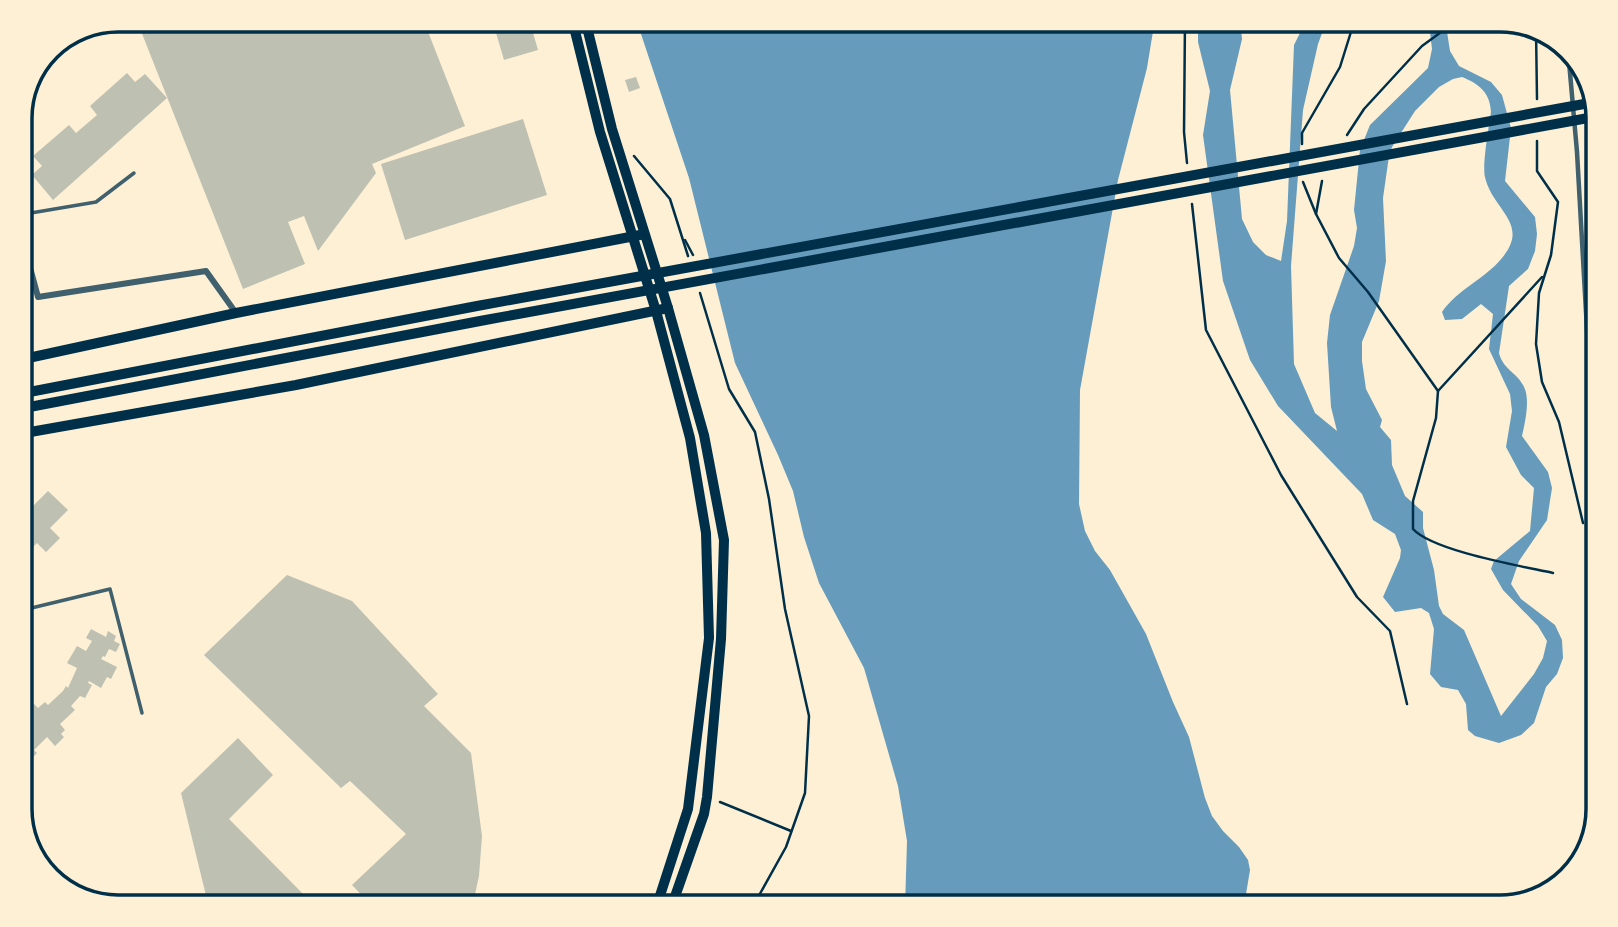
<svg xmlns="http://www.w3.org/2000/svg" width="1618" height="927" font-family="Merriweather,serif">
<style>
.water{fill:#669bbc;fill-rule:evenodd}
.building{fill:#bec0b2}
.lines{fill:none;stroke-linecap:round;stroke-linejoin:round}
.path{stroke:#003049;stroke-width:2.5}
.service{stroke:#3f606c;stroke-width:3.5}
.pedestrian{stroke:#3f606c;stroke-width:4.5}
.minor{stroke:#3f606c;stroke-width:6}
.primary{stroke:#003049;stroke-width:10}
.trunk{stroke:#003049;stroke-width:10}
.rim{fill:none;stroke:#003049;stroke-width:3.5}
</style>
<rect width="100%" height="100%" fill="#fdf0d5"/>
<g class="water">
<polygon points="636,19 1155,19 1147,68 1118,180 1080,390 1079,504 1085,531 1095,551 1110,570 1146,634 1173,702 1189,737 1205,798 1212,816 1223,831 1239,847 1248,860 1250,870 1246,894 1247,908 905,908 907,841 898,786 864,668 819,583 804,537 793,491 778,455 735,363 689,178"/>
<path d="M1200,19H1240L1242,39L1230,90L1242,219L1253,242L1266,255L1281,261L1287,221L1294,45L1307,19H1331L1324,28L1318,44L1303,110L1291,266L1294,364L1315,413L1337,431L1331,407L1327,343L1330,315L1354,246L1357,228L1354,210L1360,150L1370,125L1428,68L1432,49L1430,32L1421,19H1445L1450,51L1459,66L1491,82L1502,95L1511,128L1505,181L1535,217L1537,234L1535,251L1528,269L1509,286L1499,353C1503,369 1516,372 1523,385C1531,398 1525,422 1522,436L1548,472L1552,488L1547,520L1519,561L1511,584L1521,599L1555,625L1562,640L1563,658L1557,674L1546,687L1534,723L1521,735L1499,743L1475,736L1468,730L1466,704L1458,690L1441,687L1430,674L1434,629L1429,613L1421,608L1395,612L1383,597L1400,558L1401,550L1395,534L1373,520L1362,494L1278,406L1250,360L1223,281L1203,135L1210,91L1198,42V24ZM1462,77C1479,84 1490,92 1491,112C1489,126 1482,165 1485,177C1492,210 1531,223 1502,258C1485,279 1458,289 1442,312L1445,320L1462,319L1481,304L1493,314L1489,349L1510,394L1512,411L1506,447L1521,475L1534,488L1530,531L1494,561L1491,569L1503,590L1538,626L1547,641L1543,658L1534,674L1501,716L1464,630L1443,614L1439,606L1434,570L1423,528V512L1405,496L1392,465L1391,440L1380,427L1382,420L1366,389L1362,361V342L1379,301L1386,261L1383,198L1389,156L1392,147L1415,111L1439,87L1453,79Z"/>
</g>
<g class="building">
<polygon points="142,19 205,19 211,33 246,19 423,19 465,126 372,164 376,173 318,251 304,216 288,222 305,264 243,289 137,21"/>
<polygon points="492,19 529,19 538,50 504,60"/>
<polygon points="127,73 135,82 145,74 167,98 53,200 32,175 42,166 33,156 69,125 76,133 97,115 90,106"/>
<polygon points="636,77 640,88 629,92 625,80"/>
<polygon points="523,119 547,195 405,240 381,164"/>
<polygon points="48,491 68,510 50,528 60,538 46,552 37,543 19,561 19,520"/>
<polygon points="287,575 352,601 438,694 424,706 471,753 482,836 479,876 472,908 374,908 352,885 406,834 350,781 341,788 204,655"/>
<polygon points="91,629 106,637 108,631 116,636 114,641 120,644 116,652 109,649 105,657 103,656 101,659 117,667 111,679 107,677 101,688 89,681 88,683 92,685 85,698 80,696 71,706 75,710 60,724 65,730 61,734 64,737 55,746 47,737 34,750 37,753 30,760 19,749 19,733 27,725 20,718 34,704 38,708 45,702 48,705 63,691 66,686 68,688 77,668 67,663 77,646 86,651 92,641 86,638"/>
<polygon points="238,738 273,775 229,819 308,899 297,908 209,908 181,793"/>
</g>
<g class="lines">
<g class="path">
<polyline points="1185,19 1184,132 1187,163"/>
<polyline points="1536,29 1537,99"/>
<polyline points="1347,135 1364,109 1422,46 1459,19"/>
<polyline points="1537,141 1537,171 1558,202 1551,255 1539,293 1536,344 1542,382 1559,422 1583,523"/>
<polyline points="1302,144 1302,133 1340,67 1355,19"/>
<polyline points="634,156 670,199 688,256"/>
<path d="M1322,181L1316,214L1339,258L1368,292L1438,391L1436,418L1413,501V529C1433,551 1521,566 1553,573"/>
<polyline points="1303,182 1316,214"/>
<polyline points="1192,204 1206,330 1281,475 1357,597 1390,631 1407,704"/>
<polyline points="685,240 693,255"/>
<polyline points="700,293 729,389 755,432 769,499 785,609 809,716 805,793 786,847 752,908"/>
<polyline points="1438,391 1542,277"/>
<polyline points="1586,562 1599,561"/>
<polyline points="720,802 791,831"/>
</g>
<g class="service">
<polyline points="19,215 96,202 134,173"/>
<polyline points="19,611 110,589 142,713"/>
</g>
<g class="pedestrian">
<polyline points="1568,50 1577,152 1599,543"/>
<polyline points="1591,840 1599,773"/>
</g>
<polyline class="minor" points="19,227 38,297 206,271 236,313"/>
<g class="primary">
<polyline points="19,360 236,313 640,235"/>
<polyline points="19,394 477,306 1595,102"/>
<polyline points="19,409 480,321 1599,116"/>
<polyline points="19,434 296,385 668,308"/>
</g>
<g class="trunk">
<polyline points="572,19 600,132 656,311 690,438 706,533 709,638 688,809 656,908"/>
<polyline points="585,19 612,129 668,308 704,435 724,540 721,639 707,797 704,814 671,908"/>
</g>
</g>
<path d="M0 0H1618V927H0ZM118 32H1500A86 86 0 0 1 1586 118V809A86 86 0 0 1 1500 895H118A86 86 0 0 1 32 809V118A86 86 0 0 1 118 32Z" fill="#fdf0d5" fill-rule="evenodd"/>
<path class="rim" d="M118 32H1500A86 86 0 0 1 1586 118V809A86 86 0 0 1 1500 895H118A86 86 0 0 1 32 809V118A86 86 0 0 1 118 32Z"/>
</svg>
